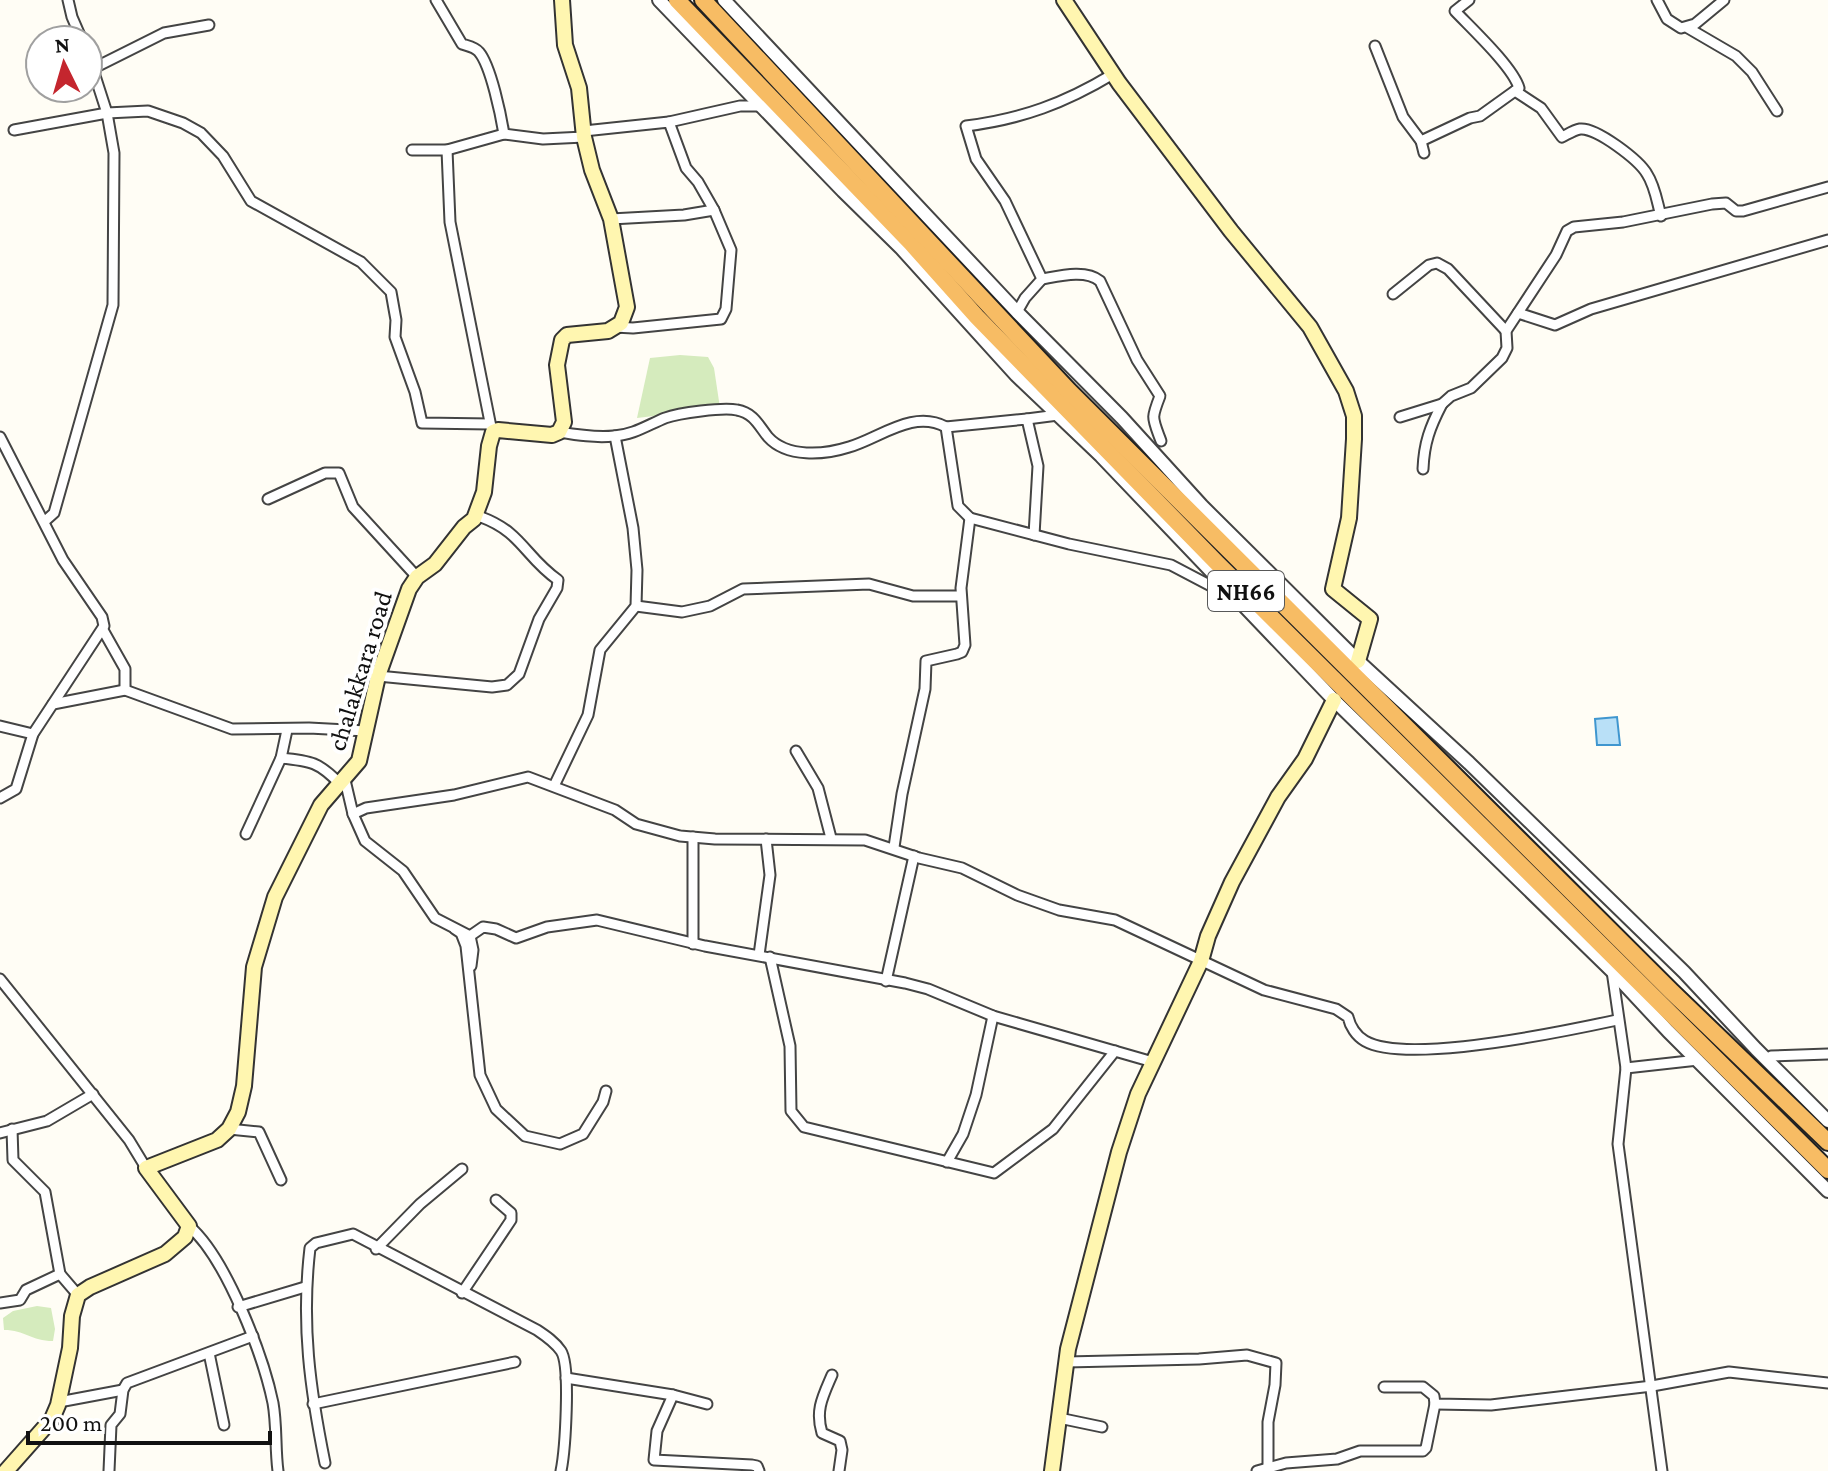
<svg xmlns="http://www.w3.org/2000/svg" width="1828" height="1471" font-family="'Crimson Pro',serif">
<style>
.green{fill:#d5ebbd}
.water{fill:#b9e0f7;stroke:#3f96cf;stroke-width:2}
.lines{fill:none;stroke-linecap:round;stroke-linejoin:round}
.minor-casing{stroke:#444;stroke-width:13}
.tertiary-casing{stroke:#444;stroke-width:16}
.secondary-casing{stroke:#333;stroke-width:18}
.trunk-casing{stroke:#222;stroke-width:20}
.minor{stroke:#fff;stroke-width:9}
.tertiary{stroke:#fff;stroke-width:12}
.secondary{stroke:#fff6b0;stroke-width:14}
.trunk{stroke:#f7bc64;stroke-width:16}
.labels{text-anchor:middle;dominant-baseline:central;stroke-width:8;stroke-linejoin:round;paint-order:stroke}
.shield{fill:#fff;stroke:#585858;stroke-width:2}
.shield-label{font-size:24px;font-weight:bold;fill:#111}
.street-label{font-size:26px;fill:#111;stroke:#fff}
</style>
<rect width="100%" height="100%" fill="#fffdf5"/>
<g class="green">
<polygon points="680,355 708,357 714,368 720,408 637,418 650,358"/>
<path d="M37,1306L51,1308L55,1329L53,1341C31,1341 25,1330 4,1330L3,1318L13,1311Z"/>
</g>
<polygon class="water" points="1617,717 1620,745 1597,745 1595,719"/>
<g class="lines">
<g class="minor-casing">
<g id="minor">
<polyline points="68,0 72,17 82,40"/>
<path d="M436,0L462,44C468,46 475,47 479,52C491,66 501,116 504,134L543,139L584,137"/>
<polyline points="1657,0 1667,19 1681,28 1695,24 1724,0"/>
<polyline points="1688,28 1736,56 1752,72 1777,111"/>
<path d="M1375,46L1403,117L1421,141L1470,118L1480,116L1519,88C1513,67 1471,28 1455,11L1469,0"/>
<polyline points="94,68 164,33 209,25"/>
<path d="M1515,91L1541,108L1562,137C1568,134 1574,130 1580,129C1596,127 1639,160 1647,174C1655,186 1657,202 1661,216"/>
<polyline points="669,122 740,106 760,106"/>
<polyline points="14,130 107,113 148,111 183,123 201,133 223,156 251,201 361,262 391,292 396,320 395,337 415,392 422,423 490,424"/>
<polyline points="584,131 669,122 686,168 698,182 714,210 731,250 726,309 721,319 633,328 615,327"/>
<polyline points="1421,141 1424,153"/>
<polyline points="412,150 447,150 504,134"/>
<polyline points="447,150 450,222 491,427"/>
<polyline points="611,219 684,215 714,210"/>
<path d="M1042,279C1059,276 1086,269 1100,281L1137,360L1160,396C1151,419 1152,417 1161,441"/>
<polyline points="1393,294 1429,265 1437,263 1448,269 1506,331"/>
<path d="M1017,312L1025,298L1042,279L1005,201L976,159L966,126C1022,119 1065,103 1113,74"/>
<polyline points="1518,313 1555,325 1591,309 1828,240"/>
<polyline points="1400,417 1442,404 1451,396 1471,388 1502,358 1507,348 1506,331 1556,255 1567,231 1574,227 1623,222 1712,204 1726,203 1736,211 1743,211 1828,187"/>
<polyline points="1027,419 1058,415"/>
<polyline points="946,427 1027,419 1038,466 1034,535"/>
<path d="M559,432C577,435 596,438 614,436C633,435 648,425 665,418C679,413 723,407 737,410C754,413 759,426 768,437C787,458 824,455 849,447C880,438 913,409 946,427L958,506L970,518L1069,544L1171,565L1230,596"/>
<polyline points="0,437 63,560 102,617 104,626 33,734 16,789 0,798"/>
<path d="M1423,469C1424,443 1430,427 1442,404"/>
<polyline points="268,499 325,473 339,473 353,507 417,577"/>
<polyline points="45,521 54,513 113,305 114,153 107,113 88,54"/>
<polyline points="636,606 682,612 710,606 743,589 869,584 913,596 961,596"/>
<polyline points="103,630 125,669 125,690"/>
<path d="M378,676L492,687L507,685L519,674L539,619L557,588L558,580C525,557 522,532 481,517L474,519"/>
<polyline points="53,704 125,690 232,729 309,728 366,731"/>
<polyline points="0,726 33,734"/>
<polyline points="796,751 818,788 831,838"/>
<path d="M281,758C311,761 319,762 340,784"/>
<polyline points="345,780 353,814 365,841 403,871 435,918 470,936 473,950 471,966"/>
<polyline points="554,786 588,715 600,650 636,606 637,570 633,528 615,436"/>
<path d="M353,814L366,808L454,795L528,777L615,810L636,824L680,836L715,839L865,840L919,858L962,868L1017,895L1059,910L1115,920L1264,990L1336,1009L1348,1017C1350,1026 1356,1036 1365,1041C1407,1065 1566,1031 1617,1020"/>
<polyline points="246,834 281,758 287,730"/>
<polyline points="693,837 693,944"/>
<polyline points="894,847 902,794 925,689 926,661 957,654 962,652 965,645 961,588 970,518"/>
<polyline points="455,929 461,933 466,946 480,1075 496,1109 525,1136 560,1144 583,1134 603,1102 606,1091"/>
<polyline points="470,936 483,927 496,929 516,938 547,927 597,920 705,946 905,983 928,989 993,1016 1153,1062"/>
<polyline points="759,955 770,875 766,839"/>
<polyline points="770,957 790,1046 791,1111 804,1127 994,1173 1053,1129 1115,1051"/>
<polyline points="1612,971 1626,1068 1618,1144 1662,1471"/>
<polyline points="0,979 129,1140 146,1168"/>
<polyline points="886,981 914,856"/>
<polyline points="1771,1056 1828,1054"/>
<polyline points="1626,1068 1698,1060"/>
<polyline points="12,1129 13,1160 45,1192 60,1274"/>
<polyline points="229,1129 259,1132 281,1180"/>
<polyline points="0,1133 47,1121 93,1094"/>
<polyline points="947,1162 963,1134 976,1095 993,1016"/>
<path d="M189,1226C226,1258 263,1355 273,1403C277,1425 275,1449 278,1471"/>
<polyline points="376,1249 420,1204 462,1169"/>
<polyline points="462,1293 511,1220 511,1213 496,1200"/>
<polyline points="0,1303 20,1300 26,1290 60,1274 78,1295"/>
<polyline points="238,1307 305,1287"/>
<polyline points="209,1353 224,1425"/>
<polyline points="1066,1362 1199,1359 1247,1355 1276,1363 1275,1385 1268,1422 1268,1467"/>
<path d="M832,1375C823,1396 815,1410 822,1433L840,1441L842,1450L839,1471"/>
<polyline points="566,1378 673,1395 707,1404"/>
<polyline points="1384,1387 1423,1387 1434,1396 1435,1404 1491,1405 1652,1386 1729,1372 1828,1383"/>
<polyline points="673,1395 657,1431 654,1460 752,1465 757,1466 759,1471"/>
<polyline points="59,1402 123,1390"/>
<polyline points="313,1404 515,1362"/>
<polyline points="1059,1418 1102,1427"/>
<path d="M325,1463C310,1389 301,1324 310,1248L316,1243L353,1234L537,1330C546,1336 555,1342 561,1351C571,1366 565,1451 561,1471"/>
<polyline points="109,1471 111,1425 120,1414 123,1390 127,1383 253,1336"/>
<polyline points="1257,1471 1286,1463 1337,1459 1360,1451 1423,1451 1426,1448 1435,1404"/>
</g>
</g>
<g class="tertiary-casing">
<g id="tertiary">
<polyline points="659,0 843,191 901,248 1016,375 1101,456 1334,700 1612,971 1668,1031 1828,1191"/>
<polyline points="724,0 1017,312 1122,418 1202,506 1358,661 1469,763 1684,972 1756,1049 1828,1121"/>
</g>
</g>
<g class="secondary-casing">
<g id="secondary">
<polyline points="1064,0 1119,83 1231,231 1310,327 1346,391 1354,416 1354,439 1349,518 1333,589 1370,619 1358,661"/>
<polyline points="6,1471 52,1419 58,1405 70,1348 72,1316 78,1295 90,1287 165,1254 185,1237 189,1226 146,1168 217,1140 229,1129 238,1112 244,1086 254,967 275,897 321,805 359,761 378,676 409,589 417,577 435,564 464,527 474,519 484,492 489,446 493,432 498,430 552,435 559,432 564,422 557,365 562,340 567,335 608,331 621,323 627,307 611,219 592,170 584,137 579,88 565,45 562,0"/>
<polyline points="1052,1471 1068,1349 1119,1152 1138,1094 1201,961 1208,936 1232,882 1278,797 1305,759 1334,700"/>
</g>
</g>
<g class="trunk-casing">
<g id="trunk">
<polyline points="677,0 911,243 977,317 1217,563 1828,1170"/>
<polyline points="703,0 1069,391 1671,991 1828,1142"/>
</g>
</g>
<use href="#minor" class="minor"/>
<use href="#tertiary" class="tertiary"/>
<use href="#secondary" class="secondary"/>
<use href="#trunk" class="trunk"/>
</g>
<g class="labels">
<rect class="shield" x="1208" y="571" width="76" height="40" rx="6"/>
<g class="shield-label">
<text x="1246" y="591">NH66</text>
</g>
<g class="street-label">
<text transform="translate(360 671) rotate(-73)">chalakkara road</text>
</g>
</g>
<g transform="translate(64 64) rotate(355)"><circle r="38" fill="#ffffff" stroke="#a0a0a0" stroke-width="2"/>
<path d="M0-6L14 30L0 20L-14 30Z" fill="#c4262e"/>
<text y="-12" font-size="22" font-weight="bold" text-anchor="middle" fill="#111111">N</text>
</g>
<path d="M28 1431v12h242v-12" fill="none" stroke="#111111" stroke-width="4"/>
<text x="40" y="1431" font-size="24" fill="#111111" stroke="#ffffff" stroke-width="6" paint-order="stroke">200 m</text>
</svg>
